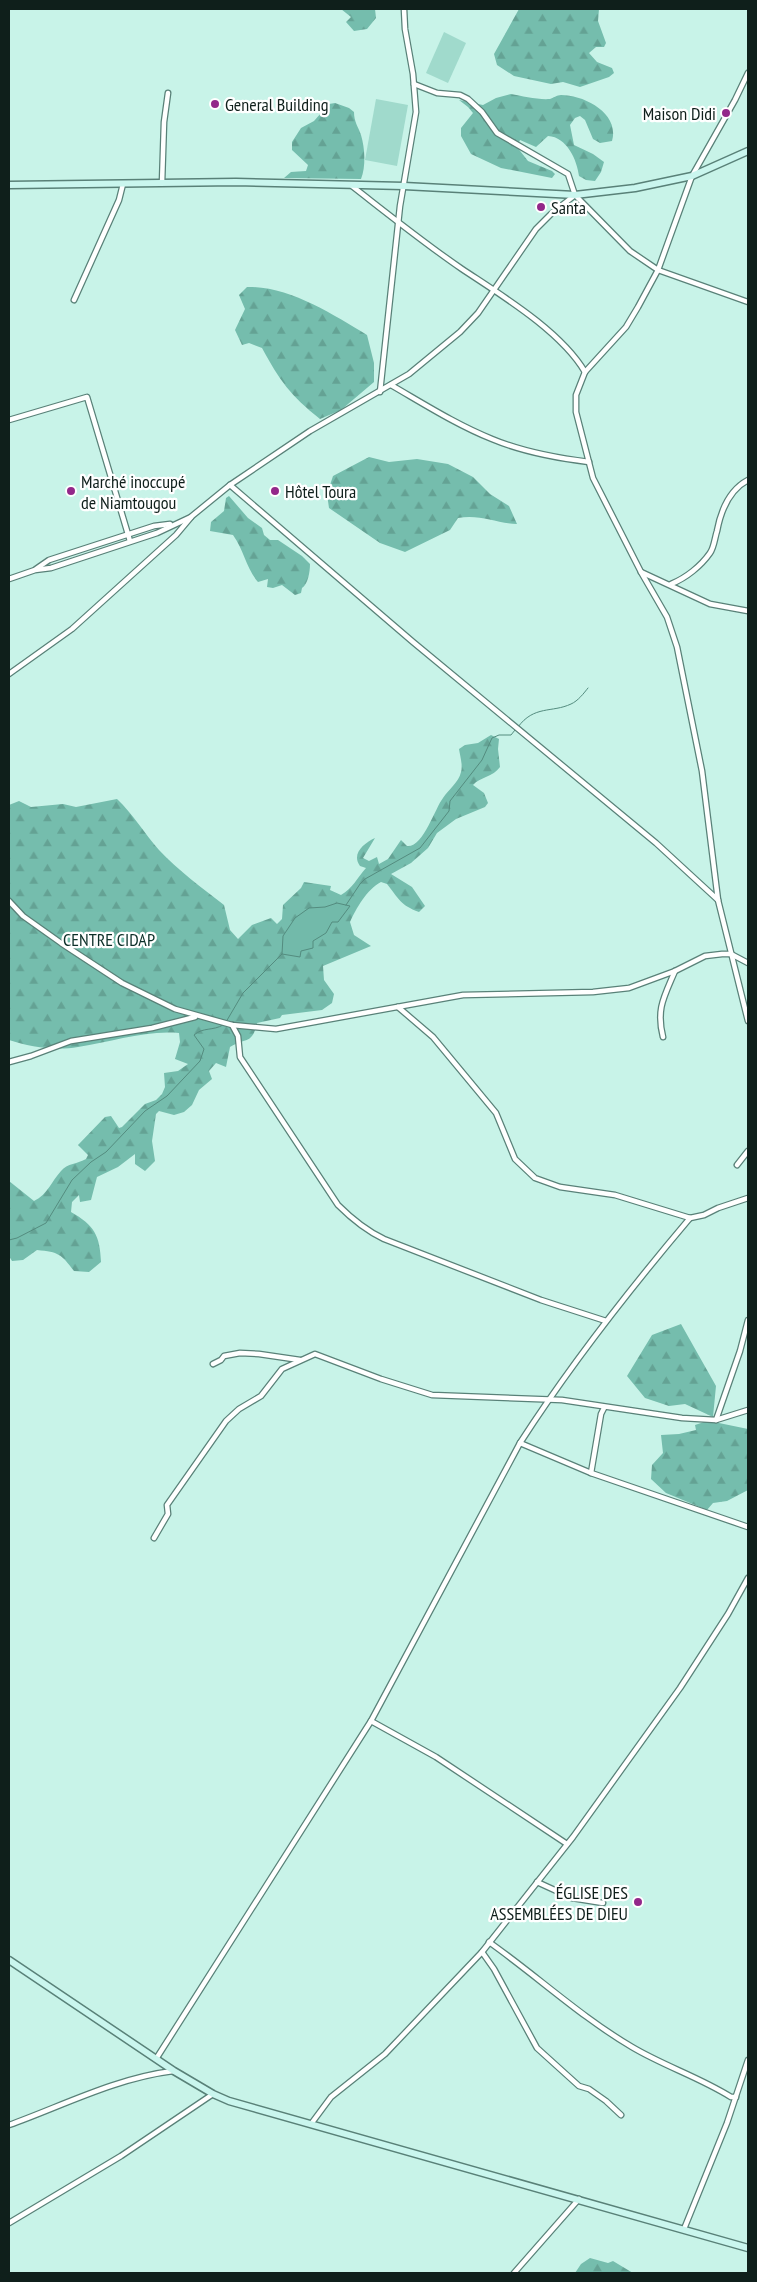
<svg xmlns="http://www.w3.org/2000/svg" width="757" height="2282" font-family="'PT Sans Narrow',sans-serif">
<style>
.forest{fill:url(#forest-firs)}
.garden{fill:#a0dacc}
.water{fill:#72baaa;stroke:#548c7f}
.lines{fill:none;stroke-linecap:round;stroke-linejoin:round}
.stream{stroke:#548c7f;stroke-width:1}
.street-casing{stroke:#598178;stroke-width:7}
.secondary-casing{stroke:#598178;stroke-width:9}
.street{stroke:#fff;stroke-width:4.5}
.secondary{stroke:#caf6ee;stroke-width:6}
.poi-dot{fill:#93278a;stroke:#fff;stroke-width:2}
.labels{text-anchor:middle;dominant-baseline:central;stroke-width:4.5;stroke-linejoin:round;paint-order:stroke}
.poi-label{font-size:18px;fill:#0f1f1b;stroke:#fff;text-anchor:start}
.park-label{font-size:18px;fill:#0c3029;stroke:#fff}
</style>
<defs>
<pattern id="forest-firs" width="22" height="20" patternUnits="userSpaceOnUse" patternTransform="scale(1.25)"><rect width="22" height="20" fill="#75bdad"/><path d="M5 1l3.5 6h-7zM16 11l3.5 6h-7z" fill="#64a294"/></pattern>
</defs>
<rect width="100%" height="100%" fill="#c8f3e8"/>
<g class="forest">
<polygon points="341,9 375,9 376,18 367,29 354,31 346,22 351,17"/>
<polygon points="519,9 599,9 598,21 606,43 604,47 596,47 589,53 597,62 612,68 614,73 609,77 580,87 563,82 551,84 514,76 497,65 494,54"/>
<path d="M511,94C522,96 538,100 550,99C553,98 557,95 561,95C584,95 620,113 612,141L600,143L593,139L585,120L580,116L575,118L570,125L574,145L593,154L604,162L601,172L595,181L586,180L579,176C577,160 567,137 548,136L536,147L520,140L517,147L528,161L552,171L555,174L552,178L501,168L471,154L461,136V128L473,113L468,107L459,100L483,105L496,98Z"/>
<path d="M335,103L349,108L354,112C354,122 358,126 361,135C365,148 366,167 361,179L284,178L291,172L306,171L308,165L292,150V142L301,128L314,121L329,104Z"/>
<path d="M247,287C289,286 332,314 367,335L374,363V382L341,410L320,419C290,395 280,381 262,348L249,343L242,345L235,330L245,309L239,295Z"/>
<path d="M369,457L389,462L417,459L448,464L473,477L490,494L509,506L517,524C495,523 480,514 458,518L450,530L405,552L380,543L329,508L327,494L333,476Z"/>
<path d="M229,496L248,518L262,528L264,535L270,540H278L302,556L310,564C310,572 308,584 302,588L301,593L295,595L282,585L273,588L267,587L268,579L258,582C246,568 244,550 233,535L210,531L211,522L224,511L226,498Z"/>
<path d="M491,735L499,739L498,749L500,767C493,777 480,777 473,785L484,793L488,803L485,807L456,819L437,833L428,848L411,863L391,874L412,887L425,906L419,912C400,905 399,899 387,884L381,882C367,889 356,909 350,922L354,935L371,946L323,966L324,980L334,994L332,1003L322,1010L282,1015L280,1018L257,1023C252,1045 246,1037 230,1047L226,1067L216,1063L209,1071L212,1079L199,1090L192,1105L184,1112L174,1115L159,1111L156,1114L152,1141L155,1161L145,1171L135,1164V1154L118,1167L97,1177L91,1200L80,1202L79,1195L72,1202L71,1212C94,1225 100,1235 101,1262L89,1272L74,1271C61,1254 59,1252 37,1250L23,1260L12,1261L9,1256V1181L34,1201C48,1194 51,1182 61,1171C67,1163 78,1164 86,1159L88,1155L78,1145L105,1117L111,1116L119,1128L122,1127L145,1104L156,1100L162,1094L165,1087L164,1073L178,1071L188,1064L175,1059L180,1042L179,1033C145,1030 112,1042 78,1047C56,1051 30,1047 9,1040V805L19,801L31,807L63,804L76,807L117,799C133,814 144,833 159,850C178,870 202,888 224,905L230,930L238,939L252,925L271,918L277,924L282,919L283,905L301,888L304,882L331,886L330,890L341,895C353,888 357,878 366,868L360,866C351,854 364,843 375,838L363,858L369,861L377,857L379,864L388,859L401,840L407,846C423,848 435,808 443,798C448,790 459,782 461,772C463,765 460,756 459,749L465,745L478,743Z"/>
<polygon points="681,1324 716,1386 713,1417 685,1404 669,1406 645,1398 627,1376 652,1335"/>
<polygon points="704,1422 719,1423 748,1429 748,1490 727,1501 713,1503 707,1510 666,1493 651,1479 652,1465 663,1453 661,1435 679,1434 696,1430 695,1425"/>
<polygon points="590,2258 608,2263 613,2261 633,2273 575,2273 581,2264"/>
</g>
<g class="garden">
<polygon points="444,32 466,43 448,83 426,73"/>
<polygon points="376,99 408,105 397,166 365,160"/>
</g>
<polygon class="water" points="337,903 350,906 338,922 332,922 326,933 313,941 313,948 301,951 300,957 282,954 283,936 295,918 309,908 325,907"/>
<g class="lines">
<g class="stream">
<path d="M518,727C534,705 552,713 571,704C578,701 584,693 588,688"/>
<polyline points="346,905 360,884 365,879 420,848 449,811 450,801 482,760 492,738 499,735 511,735 515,730"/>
<polyline points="226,1022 243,993 282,954"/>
<path d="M9,1240L17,1238L46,1223L72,1180L91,1162L106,1152L145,1111L167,1096L200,1061L204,1049L194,1035C203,1027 213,1031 223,1025"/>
</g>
<g class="street-casing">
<g id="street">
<polyline points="748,73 735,100 692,176 658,270 638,307 626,327 585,372 576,395 576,412 593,478 641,572 667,617 677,647 702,771 718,900 748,1021"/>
<polyline points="414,84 437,93 460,95 468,99 482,112 497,133 568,174 575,195 630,251 658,270 748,302"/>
<polyline points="162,183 164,122 168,93"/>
<path d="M352,186C388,214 424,243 462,269C501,295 561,331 585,372"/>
<polyline points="74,300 119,200 123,184"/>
<path d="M391,385C424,404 457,425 492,439C523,452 556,458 589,462"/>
<polyline points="380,392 400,206 416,112 413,74 405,29 404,9"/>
<polyline points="9,420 87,397 130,541"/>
<polyline points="230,485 413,642 656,843 718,900"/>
<polyline points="36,569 49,560 154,526 170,524"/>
<polyline points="641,572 710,604 748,611"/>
<polyline points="9,579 35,570 51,568 157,533 191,517"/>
<path d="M671,584C686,578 701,566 710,553C714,548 715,537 717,531C721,510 729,490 748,480"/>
<polyline points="9,674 72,629 176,535 192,516 230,485 310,431 409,374 460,332 478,313 536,229 551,214 575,195"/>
<polyline points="9,901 23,916 61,943 122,983 175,1009 232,1025 276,1029 463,995 593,992 629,988 675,971 705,956 722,954 731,954 748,963"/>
<polyline points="398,1007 433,1037 496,1113 515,1159 535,1178 560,1187 615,1195 690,1218 704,1215 718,1208 748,1198"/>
<path d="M232,1025L238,1036L240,1057L338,1205C352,1219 365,1230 384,1239L541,1300L606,1321"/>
<path d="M663,1037C656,1009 664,997 675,971"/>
<polyline points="9,1062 31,1056 71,1041 152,1028 195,1017"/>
<polyline points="737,1165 748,1151"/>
<polyline points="213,1364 221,1360 224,1356 240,1353 259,1354 300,1360"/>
<polyline points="716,1420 740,1351 748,1320"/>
<polyline points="520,1443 591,1473 748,1527"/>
<polyline points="591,1473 601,1414 604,1408"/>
<polyline points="154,1538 168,1514 167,1505 226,1421 239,1409 261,1396 282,1369 315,1354 381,1379 432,1395 562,1400 682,1418 716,1420 748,1410"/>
<polyline points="371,1721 436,1757 567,1844"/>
<polyline points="537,1882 572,1898 603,1903"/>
<path d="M489,1942C537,1976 581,2017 632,2047C664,2066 699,2077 731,2097H736"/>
<polyline points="482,1952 494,1969 537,2048 579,2086 589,2089 606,2101 621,2115"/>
<path d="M156,2059L371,1721L520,1443C571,1364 629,1290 690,1218"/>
<polyline points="311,2124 331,2097 385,2054 482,1952 573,1837 680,1688 728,1614 748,1578"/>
<path d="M9,2125C62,2106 116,2078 173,2071"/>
<polyline points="9,2223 121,2156 213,2094"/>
<polyline points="684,2229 727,2123 748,2060"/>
<polyline points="514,2273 579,2199"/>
</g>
</g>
<g class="secondary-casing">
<g id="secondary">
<polyline points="9,185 236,182 404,186 575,195 635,188 692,176 748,151"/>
<polyline points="9,1960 174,2071 213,2094 229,2101 748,2248"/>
</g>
</g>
<use href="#street" class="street"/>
<use href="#secondary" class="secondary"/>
</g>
<g class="poi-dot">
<circle cx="215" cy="104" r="5"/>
<circle cx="726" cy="113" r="5"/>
<circle cx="541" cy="207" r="5"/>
<circle cx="71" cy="491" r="5"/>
<circle cx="275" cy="491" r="5"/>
<circle cx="638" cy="1902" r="5"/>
</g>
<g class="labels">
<g class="poi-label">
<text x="225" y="104">General Building</text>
<text x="716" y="113" text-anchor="end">Maison Didi</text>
<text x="551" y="207">Santa</text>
<text x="81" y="481">Marché inoccupé<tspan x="81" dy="21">de Niamtougou</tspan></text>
<text x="285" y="491">Hôtel Toura</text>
<text x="628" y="1892" text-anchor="end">ÉGLISE DES<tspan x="628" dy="21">ASSEMBLÉES DE DIEU</tspan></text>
</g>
<g class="park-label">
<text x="109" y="939">CENTRE CIDAP</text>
</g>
</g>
<rect width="757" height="2282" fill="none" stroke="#0f1f1b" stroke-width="20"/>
</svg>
